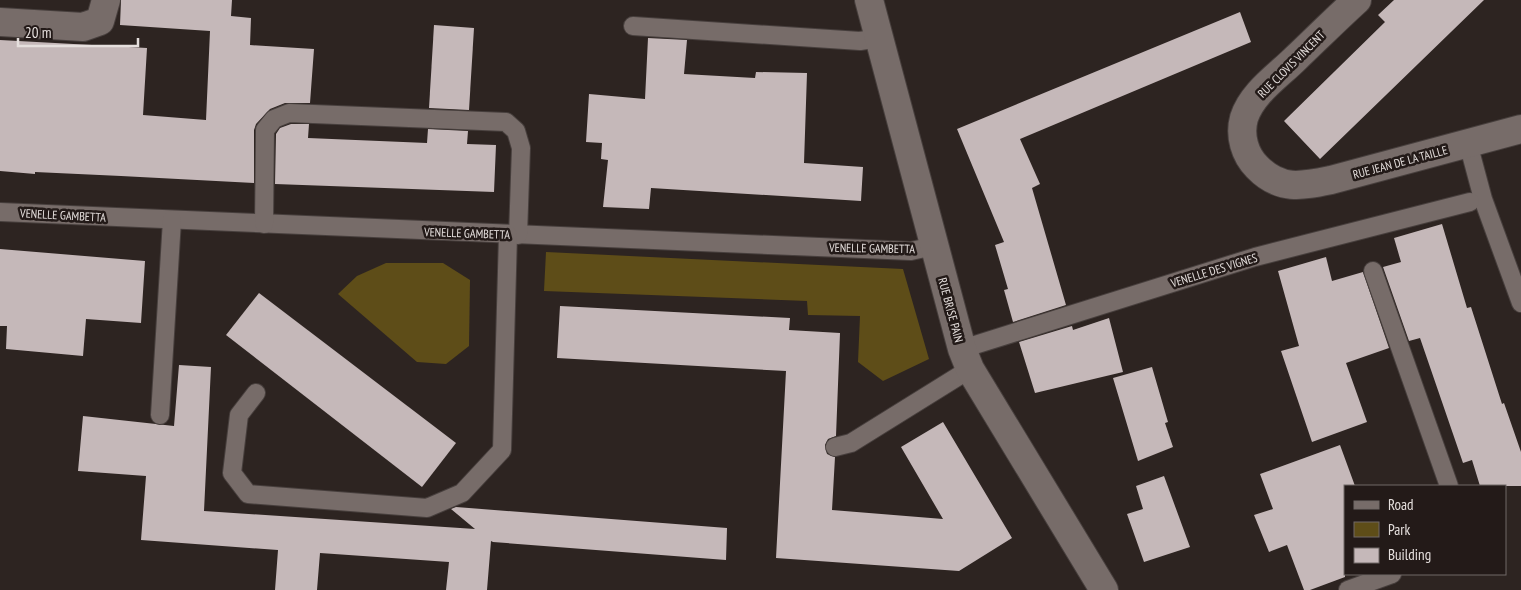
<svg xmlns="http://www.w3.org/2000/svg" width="1521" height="590" font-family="'PT Sans Narrow',sans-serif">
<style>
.green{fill:#5e4d18}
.building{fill:#c5b8b9}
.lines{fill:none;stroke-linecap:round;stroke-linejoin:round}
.lane-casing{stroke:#473f3d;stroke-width:20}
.street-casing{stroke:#473f3d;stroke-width:30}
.lane{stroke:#776c69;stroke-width:18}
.street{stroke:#776c69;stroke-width:28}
.labels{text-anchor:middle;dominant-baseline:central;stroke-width:5;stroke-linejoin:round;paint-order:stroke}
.street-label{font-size:12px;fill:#e5dfdd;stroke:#231a18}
</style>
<rect width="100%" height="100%" fill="#2d2421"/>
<g class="green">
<polygon points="546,252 903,269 929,359 883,381 858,362 860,316 808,315 807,301 544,291"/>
<polygon points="386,263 443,263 470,280 469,346 446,364 417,362 338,294 357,276"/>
</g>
<g class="building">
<polygon points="121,0 232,0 231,16 251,18 250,45 314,49 310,103 285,103 270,109 256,124 254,130 254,183 121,176 35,172 35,174 0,171 0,40 147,48 143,115 206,120 210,31 120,25"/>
<polygon points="1394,0 1484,0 1320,159 1284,121 1385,22 1378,15"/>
<polygon points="1240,12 1251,42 1020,139 1040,184 1032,188 1066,305 1013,322 1004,290 1008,289 995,245 1004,242 957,129"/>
<polygon points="434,25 474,28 469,110 429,108"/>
<polygon points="648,38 687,40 684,74 755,78 756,72 807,73 804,163 863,167 861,201 651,188 649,209 603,207 608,160 601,159 602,143 586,142 589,94 645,99"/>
<polygon points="291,124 309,124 308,138 427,143 428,129 468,131 467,144 496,145 494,192 275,184 276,134 280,128"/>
<polygon points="1442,224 1467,308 1471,307 1502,404 1504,403 1521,452 1521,486 1480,486 1472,460 1463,463 1420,338 1409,341 1383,267 1401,262 1394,238"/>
<polygon points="0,249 145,261 141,323 86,319 83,356 6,349 7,326 0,326"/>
<polygon points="1326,257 1332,281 1363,272 1389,348 1346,363 1367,422 1312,442 1281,351 1299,346 1278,271"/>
<polygon points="259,293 456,443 422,487 226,335"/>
<polygon points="560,306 790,318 789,330 840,333 836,436 828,439 825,445 827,454 835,457 832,510 943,519 901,447 943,422 1012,538 959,571 776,558 786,371 557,358"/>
<polygon points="1109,318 1123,372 1035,393 1019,342 1072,326 1073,330"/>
<polygon points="179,365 211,367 204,511 475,529 451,509 456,507 727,528 726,560 493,542 491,541 487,590 446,590 449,562 320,553 317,590 275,590 278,550 141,540 146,476 78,471 83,416 174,426"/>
<polygon points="1152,367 1168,422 1165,423 1173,447 1138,461 1113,378"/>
<polygon points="1340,445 1355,486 1345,486 1345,577 1310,590 1304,590 1287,545 1269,552 1254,515 1273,509 1260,474"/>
<polygon points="1164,476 1190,547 1144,562 1127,514 1143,509 1136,486"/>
</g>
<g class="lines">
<g class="lane-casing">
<g id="lane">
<polyline points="633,26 860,41 879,38"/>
<polyline points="1468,143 1483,199 1521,303"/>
<polyline points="0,212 911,251 934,246"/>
<polyline points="264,224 265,130 274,119 289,113 506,122 516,131 521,148 518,235"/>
<polyline points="1373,271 1449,486"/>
<polyline points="962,349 1255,257 1470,202"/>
<polyline points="256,393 239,415 232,473 248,494 427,508 462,493 502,450 508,235"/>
<polyline points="160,415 172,220"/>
<polyline points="835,447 851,443 970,369"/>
<polyline points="1348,590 1392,574"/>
</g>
</g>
<g class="street-casing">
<g id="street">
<polyline points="869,0 962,349 970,369 1104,590"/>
<path d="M1357,0C1336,19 1316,39 1296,58C1278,76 1252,93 1244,118C1239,136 1245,155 1257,167C1280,191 1302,186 1331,180L1521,129"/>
<polyline points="0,22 83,27 100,21 106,0"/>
</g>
</g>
<use href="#lane" class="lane"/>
<use href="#street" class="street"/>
</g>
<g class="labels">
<g class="street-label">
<text transform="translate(1291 64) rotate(-45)">RUE CLOVIS VINCENT</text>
<text transform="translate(1400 162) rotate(-15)">RUE JEAN DE LA TAILLE</text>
<text transform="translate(63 215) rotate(3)">VENELLE GAMBETTA</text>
<text transform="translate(467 233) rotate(2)">VENELLE GAMBETTA</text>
<text transform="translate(872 248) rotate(1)">VENELLE GAMBETTA</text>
<text transform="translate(1214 270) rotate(-17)">VENELLE DES VIGNES</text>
<text transform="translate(951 310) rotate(75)">RUE BRISE PAIN</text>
</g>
</g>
<rect x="1344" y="485" width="162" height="90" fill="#231a18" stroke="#716967"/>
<rect x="1354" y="501" width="25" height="8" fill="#776c69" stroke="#716967"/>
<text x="1388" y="510" font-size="15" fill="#e5dfdd">Road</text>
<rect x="1354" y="522" width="25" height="15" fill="#5e4d18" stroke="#716967"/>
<text x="1388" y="535" font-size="15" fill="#e5dfdd">Park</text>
<rect x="1354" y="548" width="25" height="15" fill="#c5b8b9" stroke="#716967"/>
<text x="1388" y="560" font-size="15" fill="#e5dfdd">Building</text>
<path d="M18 38v8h120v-8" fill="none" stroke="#e5dfdd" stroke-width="2.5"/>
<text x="25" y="38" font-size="15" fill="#e5dfdd" stroke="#231a18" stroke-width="4" paint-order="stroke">20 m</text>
</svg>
